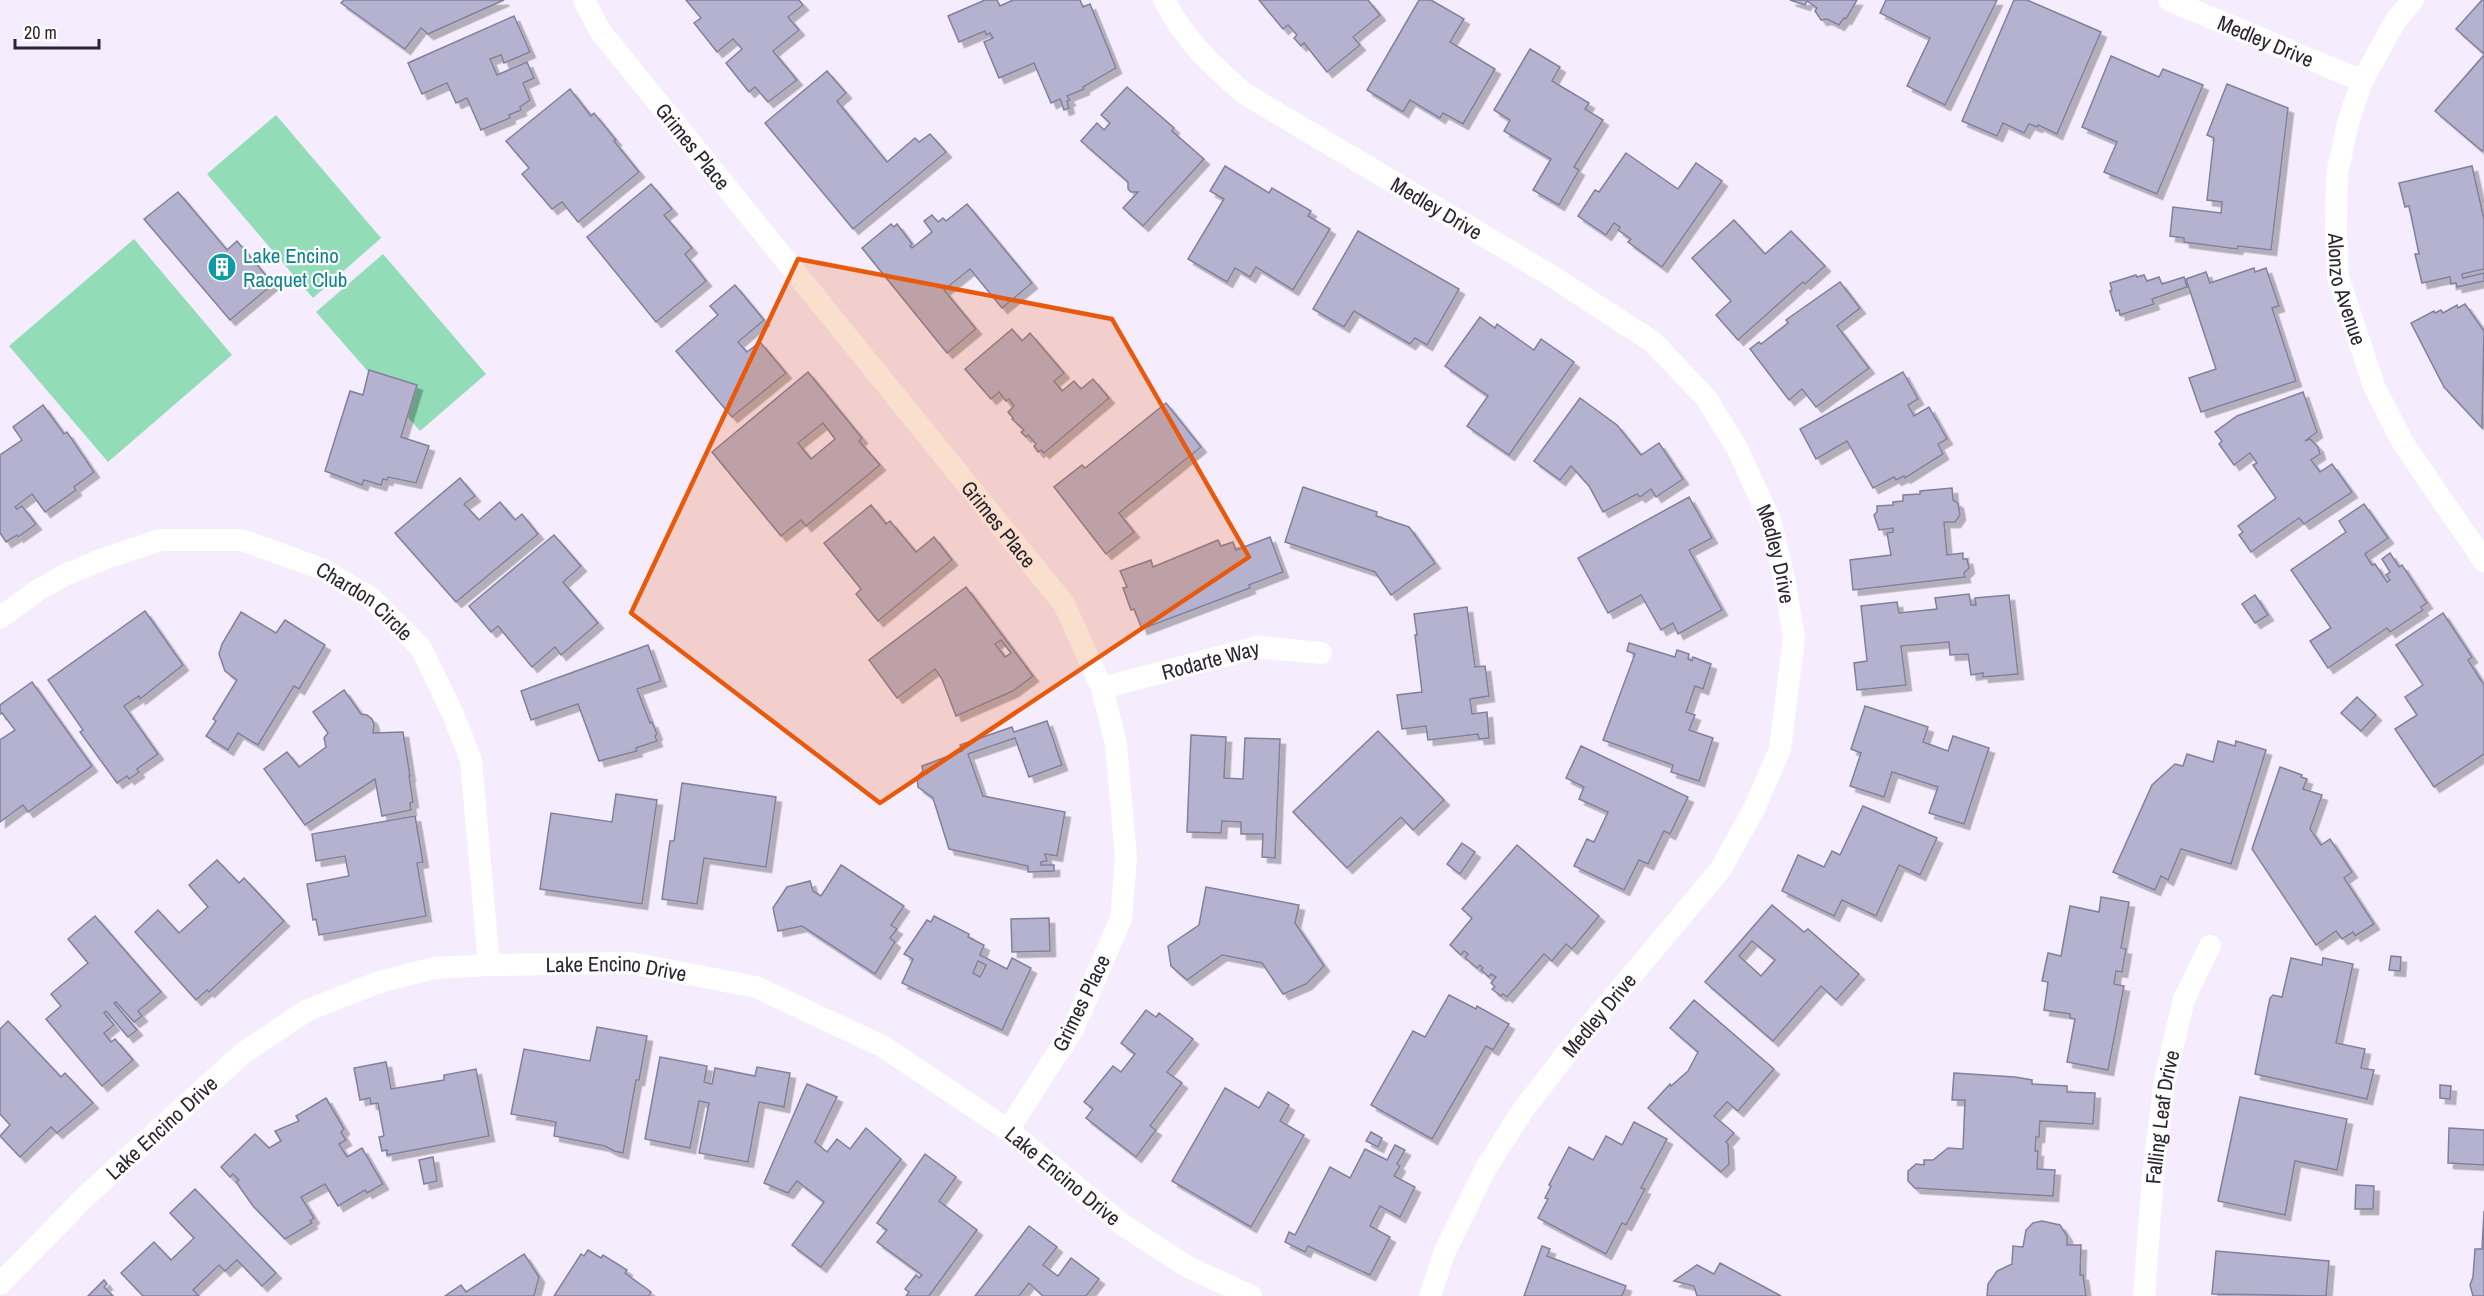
<svg xmlns="http://www.w3.org/2000/svg" width="2484" height="1296" font-family="'Archivo Narrow',sans-serif">
<style>
.green{fill:#93dcb8}
.building{fill:#b4b2cf;stroke:#82809b;stroke-width:1.5;fill-rule:evenodd;filter:url(#shadow)}
.lines{fill:none;stroke-linecap:round;stroke-linejoin:round}
.street{stroke:#fff;stroke-width:22}
.marked{fill:#e8590c;fill-opacity:0.2;stroke:#e8590c;stroke-width:4.5;stroke-linejoin:round}
.labels{text-anchor:middle;dominant-baseline:central;stroke-width:4.5;stroke-linejoin:round;paint-order:stroke}
.street-label{font-size:21px;fill:#2b252f;stroke:#fff}
.culture-label{font-size:21px;fill:#0d838f;stroke:#fff;text-anchor:start}
</style>
<defs>
<filter id="shadow"><feDropShadow dx="5.5" dy="5.5" stdDeviation="0" flood-color="#0004"/></filter>
</defs>
<rect width="100%" height="100%" fill="#f5ecfd"/>
<g class="green">
<polygon points="276,115 381,238 313,298 207,174"/>
<polygon points="134,239 232,355 108,462 9,346"/>
<polygon points="383,254 486,374 420,431 316,312"/>
</g>
<g class="building">
<polygon points="344,0 504,0 428,34 421,28 405,49 341,3"/>
<polygon points="686,0 799,0 803,5 788,17 799,30 773,51 797,80 768,102 755,87 749,92 726,63 742,49 733,39 717,52 694,23 701,18"/>
<polygon points="985,0 997,0 1000,6 1013,0 1080,0 1083,7 1090,4 1116,68 1083,87 1084,89 1067,96 1070,100 1067,101 1069,108 1064,110 1060,99 1051,103 1034,63 999,78 984,42 993,38 990,33 986,35 985,31 959,42 948,16"/>
<polygon points="1259,0 1368,0 1380,15 1353,37 1360,45 1327,72 1304,43 1301,46 1294,38 1297,35 1288,25 1283,29"/>
<polygon points="1419,0 1431,0 1464,19 1450,42 1495,69 1463,124 1443,113 1440,118 1410,100 1403,112 1367,90"/>
<polygon points="1790,0 1857,0 1846,19 1844,18 1839,25 1827,19 1821,20 1815,11 1817,8 1807,1 1805,5"/>
<polygon points="1886,0 1997,0 1945,105 1907,86 1930,38 1880,13"/>
<polygon points="2014,0 2027,0 2101,32 2057,134 2038,125 2037,127 2029,124 2024,133 2003,123 1997,136 1962,121"/>
<polygon points="2482,0 2484,0 2484,54 2456,29"/>
<polygon points="514,16 530,52 504,63 501,55 490,59 497,75 527,62 534,78 523,83 530,100 520,107 521,110 509,115 510,118 481,130 467,98 456,103 447,83 422,94 408,63"/>
<polygon points="1530,49 1560,67 1552,81 1589,103 1585,109 1603,120 1574,167 1579,170 1559,205 1533,190 1551,159 1504,131 1510,120 1494,110"/>
<polygon points="2484,55 2484,149 2482,151 2435,111"/>
<polygon points="2111,56 2159,77 2163,69 2203,85 2157,194 2104,172 2117,142 2082,127"/>
<polygon points="827,71 846,93 837,101 887,162 915,138 919,142 930,134 946,152 853,229 765,123"/>
<polygon points="2227,84 2288,108 2271,250 2238,246 2237,249 2184,242 2184,238 2170,236 2173,207 2221,213 2222,202 2207,200 2214,138 2207,135"/>
<polygon points="1127,87 1174,128 1172,131 1204,159 1143,226 1123,208 1138,192 1131,192 1128,189 1128,182 1081,141 1097,123 1104,130 1110,123 1101,115"/>
<polygon points="570,89 591,116 594,113 616,140 614,141 639,172 578,222 562,202 552,209 522,174 529,168 506,141"/>
<polygon points="1626,153 1678,189 1696,163 1722,181 1662,267 1628,242 1631,239 1618,230 1620,227 1614,223 1606,235 1578,216 1595,190 1599,192"/>
<polygon points="1225,166 1269,193 1272,188 1311,211 1308,216 1330,229 1293,290 1256,267 1250,277 1235,268 1227,282 1188,259 1224,199 1210,191"/>
<polygon points="2472,166 2484,219 2484,269 2462,274 2463,278 2484,273 2484,281 2457,287 2456,283 2451,284 2450,277 2422,283 2415,254 2419,254 2409,206 2405,207 2399,183"/>
<polygon points="651,184 672,209 664,215 692,248 685,254 706,281 656,322 587,237"/>
<polygon points="178,192 227,250 237,241 273,284 230,320 144,219"/>
<polygon points="967,204 1032,283 1002,308 970,269 944,290 976,329 947,353 862,248 891,224 894,227 897,224 912,244 910,246 912,248 932,232 924,221 932,215 938,222 943,218 946,221"/>
<polygon points="1734,220 1765,254 1791,231 1825,266 1805,284 1803,282 1738,340 1716,315 1731,301 1692,258"/>
<polygon points="1358,231 1459,289 1427,345 1415,338 1410,344 1354,311 1344,327 1313,309"/>
<polygon points="2254,268 2255,272 2266,268 2279,306 2272,308 2296,381 2201,412 2189,378 2216,369 2186,279 2206,272 2210,283"/>
<polygon points="2136,275 2137,277 2144,275 2147,281 2159,277 2162,284 2184,277 2187,287 2152,299 2154,304 2120,315 2119,310 2116,311 2110,291 2112,290 2110,283"/>
<polygon points="1840,282 1860,308 1837,326 1869,368 1816,407 1802,389 1789,400 1750,349 1759,342 1761,344 1788,323 1786,320"/>
<polygon points="735,285 764,320 738,342 747,352 760,342 786,373 732,417 676,351 718,315 710,306"/>
<polygon points="2465,304 2484,331 2482,428 2444,387 2411,323 2434,311 2435,313 2441,310 2443,313 2457,305 2458,308"/>
<polygon points="1480,317 1495,328 1497,324 1534,350 1541,339 1574,362 1509,455 1467,426 1488,396 1445,366"/>
<polygon points="1012,329 1022,341 1030,333 1064,373 1054,381 1062,391 1074,381 1081,389 1093,379 1109,398 1044,453 1041,450 1038,452 1034,446 1036,444 1028,435 1026,437 1021,432 1024,430 1012,419 1013,418 1008,412 1014,406 1009,399 1006,401 999,392 991,399 965,369"/>
<polygon points="369,370 417,385 401,437 429,446 416,483 388,477 387,480 383,479 381,485 364,480 362,485 325,471 350,391 363,395"/>
<path d="M808,372L862,438L859,441L880,465L806,526L801,520L781,536L712,452ZM823,423L835,439L811,459L798,443Z"/>
<polygon points="1903,372 1918,399 1908,405 1914,416 1929,407 1947,439 1938,444 1943,454 1905,478 1904,476 1896,480 1894,477 1873,488 1847,441 1816,459 1800,429"/>
<polygon points="2303,392 2317,432 2305,441 2310,439 2318,447 2320,454 2311,460 2320,472 2332,464 2352,492 2304,524 2299,518 2251,552 2239,535 2243,532 2238,526 2276,498 2253,465 2257,463 2250,453 2234,465 2219,444 2222,441 2215,432 2237,416"/>
<polygon points="1580,398 1617,425 1641,455 1659,443 1683,479 1656,497 1651,489 1640,497 1637,494 1603,512 1589,486 1571,466 1560,480 1534,461"/>
<polygon points="1166,403 1201,447 1119,513 1134,532 1106,554 1054,487 1082,465 1085,468"/>
<polygon points="43,405 64,434 67,432 94,472 74,487 76,490 45,512 32,494 15,507 17,509 22,506 36,524 18,537 17,535 6,542 0,533 0,455 22,440 13,427"/>
<polygon points="460,478 475,496 464,504 479,520 500,502 515,520 522,514 538,534 456,602 395,533"/>
<polygon points="1303,487 1377,512 1376,516 1409,527 1435,563 1391,595 1375,572 1285,542"/>
<polygon points="1952,488 1953,500 1958,503 1960,515 1955,522 1944,522 1947,555 1963,553 1963,559 1967,559 1969,568 1964,573 1965,577 1853,590 1850,560 1891,555 1887,533 1893,532 1893,528 1879,530 1874,515 1877,512 1877,506 1893,505 1893,502 1903,501 1903,495 1920,494 1920,491"/>
<polygon points="1689,497 1712,538 1689,550 1722,610 1678,634 1673,623 1661,630 1641,595 1608,613 1578,558"/>
<polygon points="2364,504 2388,538 2365,554 2372,565 2375,564 2387,582 2390,580 2386,575 2390,572 2382,559 2390,553 2399,567 2402,565 2427,603 2421,607 2423,610 2390,632 2387,628 2328,668 2310,641 2331,628 2291,570 2346,532 2339,521"/>
<polygon points="871,505 886,524 890,521 916,552 934,537 952,560 878,621 856,594 861,589 824,543"/>
<polygon points="554,535 581,566 563,582 598,623 561,655 555,647 532,667 498,626 491,632 469,606"/>
<polygon points="1270,537 1283,572 1249,585 1250,588 1142,629 1134,609 1131,610 1123,588 1127,587 1120,571 1151,560 1153,567 1218,540 1221,546 1233,542 1236,550"/>
<path d="M966,587L1033,676L1013,691L956,716L942,679L935,669L897,698L869,660ZM1001,640L1011,653L1005,657L995,644Z"/>
<polygon points="1969,594 1971,605 1976,605 1975,598 2009,595 2018,674 1983,677 1983,673 1971,675 1968,654 1950,655 1949,642 1901,646 1906,685 1857,690 1854,663 1867,661 1861,606 1897,602 1899,613 1937,609 1935,598"/>
<polygon points="2255,595 2268,615 2255,623 2242,604"/>
<polygon points="1467,607 1475,667 1485,666 1489,696 1470,699 1472,714 1487,712 1489,738 1479,739 1478,734 1428,740 1426,726 1402,729 1397,695 1422,692 1415,635 1417,635 1414,614"/>
<polygon points="145,611 183,665 140,699 139,696 124,706 158,754 137,769 139,772 129,779 127,776 117,783 80,732 83,730 48,680"/>
<polygon points="241,612 276,633 285,620 325,645 299,689 294,686 258,745 238,733 228,750 206,736 216,721 213,719 237,680 225,671 219,654 222,644"/>
<polygon points="2443,613 2472,657 2468,660 2484,685 2484,754 2434,787 2395,729 2417,715 2405,697 2423,685 2396,645"/>
<polygon points="1629,643 1675,657 1677,650 1689,654 1688,659 1692,661 1693,657 1711,664 1703,689 1695,686 1686,712 1695,715 1689,730 1713,738 1699,781 1671,772 1673,765 1603,740 1635,654 1627,651"/>
<polygon points="648,645 661,681 637,689 650,723 652,722 657,734 655,736 657,741 636,748 637,751 599,761 578,704 531,720 521,691"/>
<polygon points="32,682 92,766 28,812 23,805 0,822 0,740 15,730 2,713 0,714 0,705"/>
<polygon points="344,690 361,714 367,715 372,719 374,725 373,733 403,732 410,776 409,776 413,802 410,803 411,810 382,816 375,779 305,825 264,769 287,752 299,767 326,747 324,738 328,733 313,712"/>
<polygon points="2357,697 2376,715 2361,731 2341,713"/>
<polygon points="1865,706 1928,727 1923,742 1948,751 1953,736 1989,748 1964,824 1929,813 1938,787 1892,772 1884,797 1850,786 1861,753 1851,749"/>
<polygon points="1047,721 1062,765 1029,777 1015,738 968,754 983,796 1065,812 1057,856 1045,854 1047,861 1041,862 1041,865 1054,865 1054,871 1028,872 1028,866 949,849 933,798 918,787 917,777 923,771 922,766 962,751 960,745 1012,727 1014,732"/>
<polygon points="1378,731 1444,800 1413,830 1401,817 1347,868 1293,812"/>
<polygon points="1191,735 1226,737 1224,778 1243,779 1245,738 1280,739 1275,858 1262,857 1263,834 1241,834 1241,822 1222,821 1221,833 1187,832"/>
<polygon points="2218,741 2235,746 2236,741 2266,750 2231,864 2181,849 2168,880 2161,876 2155,890 2113,872 2152,785 2175,764 2183,766 2187,754 2213,762"/>
<polygon points="1581,746 1688,797 1670,834 1664,831 1648,864 1639,860 1624,890 1574,866 1587,839 1594,842 1608,812 1579,799 1584,787 1566,778"/>
<polygon points="2280,767 2302,775 2301,777 2307,779 2303,789 2322,795 2310,829 2321,845 2330,839 2352,872 2344,878 2374,924 2355,936 2353,932 2342,939 2336,931 2316,945 2252,849"/>
<polygon points="682,783 776,797 766,867 704,858 697,904 662,899 670,841 674,841"/>
<polygon points="616,794 657,800 642,904 540,889 551,813 612,822"/>
<polygon points="1863,806 1937,838 1920,875 1899,865 1876,916 1842,900 1834,916 1782,891 1798,855 1824,867 1832,851 1840,855"/>
<polygon points="415,816 423,862 417,863 426,916 319,935 316,919 313,920 307,884 349,876 345,856 316,861 312,834"/>
<polygon points="1462,843 1475,852 1460,874 1447,864"/>
<polygon points="1517,845 1599,916 1572,949 1566,944 1552,961 1544,954 1507,997 1503,994 1501,996 1492,989 1495,987 1491,983 1496,977 1491,974 1489,977 1481,970 1483,968 1480,965 1477,968 1465,958 1468,954 1464,951 1461,955 1450,945 1472,918 1462,909"/>
<polygon points="217,860 239,883 244,878 284,921 209,992 207,990 196,1000 135,932 158,910 179,933 208,907 189,885"/>
<polygon points="841,865 904,906 891,925 897,929 890,938 895,942 875,974 802,926 778,931 773,908 787,887 810,881 813,891 821,896"/>
<polygon points="1206,887 1299,905 1295,923 1324,966 1306,984 1283,994 1262,963 1222,955 1187,980 1171,966 1168,946 1199,925"/>
<polygon points="2101,897 2129,902 2121,948 2126,949 2122,972 2116,971 2114,984 2124,986 2108,1070 2067,1062 2075,1019 2070,1018 2070,1014 2044,1010 2048,982 2042,981 2048,953 2061,956 2070,906 2099,912"/>
<path d="M1772,905L1804,932L1808,929L1859,974L1836,1000L1821,986L1773,1041L1705,982ZM1752,941L1775,960L1761,976L1739,956Z"/>
<polygon points="95,916 161,992 138,1011 142,1016 134,1022 116,1002 114,1003 137,1030 128,1037 106,1011 104,1013 114,1025 104,1033 111,1042 115,1039 133,1060 102,1086 46,1019 61,1006 51,994 88,963 68,939"/>
<path d="M934,916L969,934L968,937L984,945L980,955L1007,969L1012,958L1031,968L1002,1030L902,983L913,959L904,954L927,920L931,922ZM978,961L986,965L980,977L973,973Z"/>
<polygon points="1049,918 1050,951 1012,952 1011,919"/>
<polygon points="2391,956 2401,957 2400,971 2389,970"/>
<polygon points="2291,958 2322,965 2323,958 2353,964 2336,1043 2365,1049 2361,1068 2374,1070 2367,1099 2255,1074 2270,998 2273,995 2282,997"/>
<polygon points="1449,995 1476,1009 1477,1006 1509,1024 1493,1050 1486,1046 1432,1139 1371,1105 1413,1031 1425,1037"/>
<polygon points="1694,1000 1774,1069 1738,1111 1727,1102 1714,1116 1734,1133 1726,1142 1728,1144 1729,1164 1721,1172 1648,1108 1670,1084 1671,1086 1688,1071 1698,1052 1670,1028"/>
<polygon points="1146,1010 1156,1017 1159,1013 1193,1039 1167,1072 1182,1083 1150,1126 1156,1130 1136,1157 1086,1118 1093,1109 1084,1102 1113,1066 1121,1072 1135,1054 1121,1043"/>
<polygon points="8,1021 61,1077 65,1073 93,1103 57,1133 51,1127 20,1157 0,1136 10,1125 0,1114 0,1029"/>
<polygon points="597,1027 647,1036 639,1080 636,1080 623,1153 614,1151 605,1146 554,1136 556,1122 511,1114 524,1049 590,1061"/>
<polygon points="660,1057 707,1066 704,1082 712,1084 715,1068 755,1076 757,1067 790,1073 784,1107 759,1102 748,1162 699,1153 709,1103 699,1101 690,1148 645,1139"/>
<polygon points="386,1062 391,1089 444,1080 444,1075 476,1069 489,1136 387,1155 387,1150 382,1151 379,1137 384,1136 378,1103 371,1104 370,1098 360,1100 354,1068"/>
<polygon points="1954,1073 2015,1077 2032,1080 2032,1084 2067,1086 2067,1092 2095,1093 2093,1124 2040,1121 2039,1137 2036,1137 2035,1151 2038,1151 2037,1169 2055,1170 2053,1196 1915,1188 1908,1181 1908,1171 1916,1164 1924,1165 1924,1160 1933,1160 1948,1148 1963,1149 1965,1100 1952,1100"/>
<polygon points="807,1084 837,1097 815,1142 827,1152 837,1139 850,1149 866,1128 901,1159 821,1267 792,1245 824,1202 797,1181 788,1193 764,1183"/>
<polygon points="2440,1085 2451,1086 2450,1099 2440,1098"/>
<polygon points="1225,1088 1259,1108 1268,1092 1289,1105 1280,1121 1304,1135 1251,1227 1172,1181"/>
<polygon points="2240,1097 2347,1119 2337,1170 2295,1161 2285,1215 2218,1201"/>
<polygon points="326,1098 344,1129 341,1132 346,1140 339,1144 347,1157 362,1148 383,1184 367,1193 365,1190 338,1206 325,1184 301,1197 314,1218 310,1221 312,1223 285,1239 253,1206 236,1182 239,1180 233,1174 230,1177 221,1167 255,1134 269,1148 281,1141 275,1131 299,1121 296,1116"/>
<polygon points="1634,1122 1667,1139 1641,1188 1645,1189 1626,1225 1622,1223 1606,1254 1538,1218 1548,1199 1545,1198 1551,1186 1549,1185 1569,1147 1593,1160 1606,1136 1622,1145"/>
<polygon points="2449,1128 2484,1130 2484,1165 2448,1163"/>
<polygon points="1371,1132 1382,1138 1378,1147 1366,1141"/>
<polygon points="1395,1145 1405,1150 1397,1164 1400,1166 1394,1176 1415,1187 1400,1217 1380,1206 1370,1226 1390,1237 1370,1275 1308,1246 1305,1252 1285,1242 1289,1232 1295,1235 1330,1167 1350,1178 1365,1149 1387,1160"/>
<polygon points="925,1154 956,1177 939,1201 977,1230 929,1296 906,1296 909,1292 905,1289 916,1275 919,1278 922,1275 877,1242 887,1230 877,1223"/>
<polygon points="433,1157 437,1181 424,1184 419,1160"/>
<polygon points="2356,1185 2374,1186 2373,1209 2355,1209"/>
<polygon points="195,1189 276,1273 262,1286 237,1260 225,1271 219,1265 193,1290 199,1296 143,1296 121,1273 154,1242 171,1260 194,1238 170,1213"/>
<polygon points="2484,1211 2484,1296 2473,1296 2470,1285 2473,1277 2475,1249 2482,1249"/>
<polygon points="2042,1221 2060,1225 2067,1236 2067,1245 2081,1245 2080,1275 2083,1275 2086,1296 1987,1296 1988,1284 1997,1271 2012,1264 2013,1246 2023,1247 2026,1230 2033,1223"/>
<polygon points="1029,1226 1057,1247 1043,1265 1058,1276 1071,1258 1099,1279 1086,1296 1043,1296 1029,1283 1019,1296 975,1296"/>
<polygon points="1542,1246 1550,1249 1547,1256 1626,1286 1622,1296 1524,1296"/>
<polygon points="588,1250 601,1258 603,1255 627,1270 625,1273 651,1292 649,1296 554,1296 581,1254 584,1256"/>
<polygon points="2216,1251 2329,1261 2326,1296 2212,1294"/>
<polygon points="524,1254 539,1277 534,1296 445,1296 461,1285 466,1292"/>
<polygon points="1720,1263 1781,1296 1697,1296 1694,1286 1674,1281 1697,1265 1714,1274"/>
<polygon points="104,1280 107,1284 104,1287 113,1296 88,1296"/>
</g>
<g class="lines">
<g class="street">
<path id="s1" d="M584,0L600,31L1064,604L1102,688L1116,744L1126,858L1121,919L1073,1029L1008,1130"/>
<path id="s2" d="M1164,0C1185,40 1211,65 1245,94L1550,275L1653,342L1706,398L1737,448L1770,520L1784,578L1794,638L1780,749L1754,809L1720,870L1570,1049L1523,1110L1486,1168L1445,1251L1430,1296"/>
<path id="s3" d="M2169,0L2362,81"/>
<path id="s4" d="M2413,0L2396,20L2362,81L2348,123L2337,174L2336,233L2338,277L2374,386L2403,443L2484,561"/>
<path id="s5" d="M0,618L38,590L65,575L106,558L160,540H242L322,569L371,598L421,648L452,712L471,760L489,965"/>
<path id="s6" d="M1102,688L1258,647L1321,653"/>
<path id="s7" d="M0,1284L86,1196L242,1054L306,1011L379,982L434,968L489,965L631,963L756,987L882,1046L1008,1130L1123,1225L1188,1267L1251,1296"/>
<path id="s8" d="M2144,1296L2153,1175L2165,1079L2184,999L2210,946"/>
</g>
</g>
<path class="marked" d="M798,259L1112,319L1249,557L880,803L631,613Z"/>
<defs>
<g id="building-disc" transform="scale(1.5)"><circle r="9.5" fill="#0f9aa8" stroke="#fff"/><path d="M-4-6H4V6H1V3H-1V6H-4ZM-2.5-4.3h1.7v1.8h-1.7ZM.8-4.3h1.7v1.8H.8ZM-2.5-1h1.7V.8h-1.7ZM.8-1h1.7V.8H.8Z" fill="#fff"/></g>
</defs>
<g fill-rule="evenodd">
<use href="#building-disc" x="222" y="267"/>
</g>
<g class="labels">
<g class="street-label">
<text stroke="none"><textPath href="#s3" startOffset="105">Medley Drive</textPath></text>
<text stroke="none"><textPath href="#s1" startOffset="183">Grimes Place</textPath></text>
<text stroke="none"><textPath href="#s2" startOffset="348">Medley Drive</textPath></text>
<text stroke="none"><textPath href="#s4" startOffset="309">Alonzo Avenue</textPath></text>
<text stroke="none"><textPath href="#s1" startOffset="669">Grimes Place</textPath></text>
<text stroke="none"><textPath href="#s2" startOffset="852">Medley Drive</textPath></text>
<text stroke="none"><textPath href="#s5" startOffset="400">Chardon Circle</textPath></text>
<text stroke="none"><textPath href="#s6" startOffset="112">Rodarte Way</textPath></text>
<text stroke="none"><textPath href="#s7" startOffset="729">Lake Encino Drive</textPath></text>
<text transform="translate(1081 1003) rotate(-64)">Grimes Place</text>
<text transform="translate(1599 1015) rotate(-50)">Medley Drive</text>
<text stroke="none"><textPath href="#s8" startOffset="180">Falling Leaf Drive</textPath></text>
<text stroke="none"><textPath href="#s7" startOffset="225">Lake Encino Drive</textPath></text>
<text stroke="none"><textPath href="#s7" startOffset="1233">Lake Encino Drive</textPath></text>
</g>
<g class="culture-label">
<text x="243" y="255">Lake Encino<tspan x="243" dy="24">Racquet Club</tspan></text>
</g>
</g>
<path d="M15 39v9h84v-9" fill="none" stroke="#2b252f" stroke-width="3"/>
<text x="24" y="39" font-size="18" fill="#2b252f" stroke="#ffffff" stroke-width="4.5" paint-order="stroke">20 m</text>
</svg>
